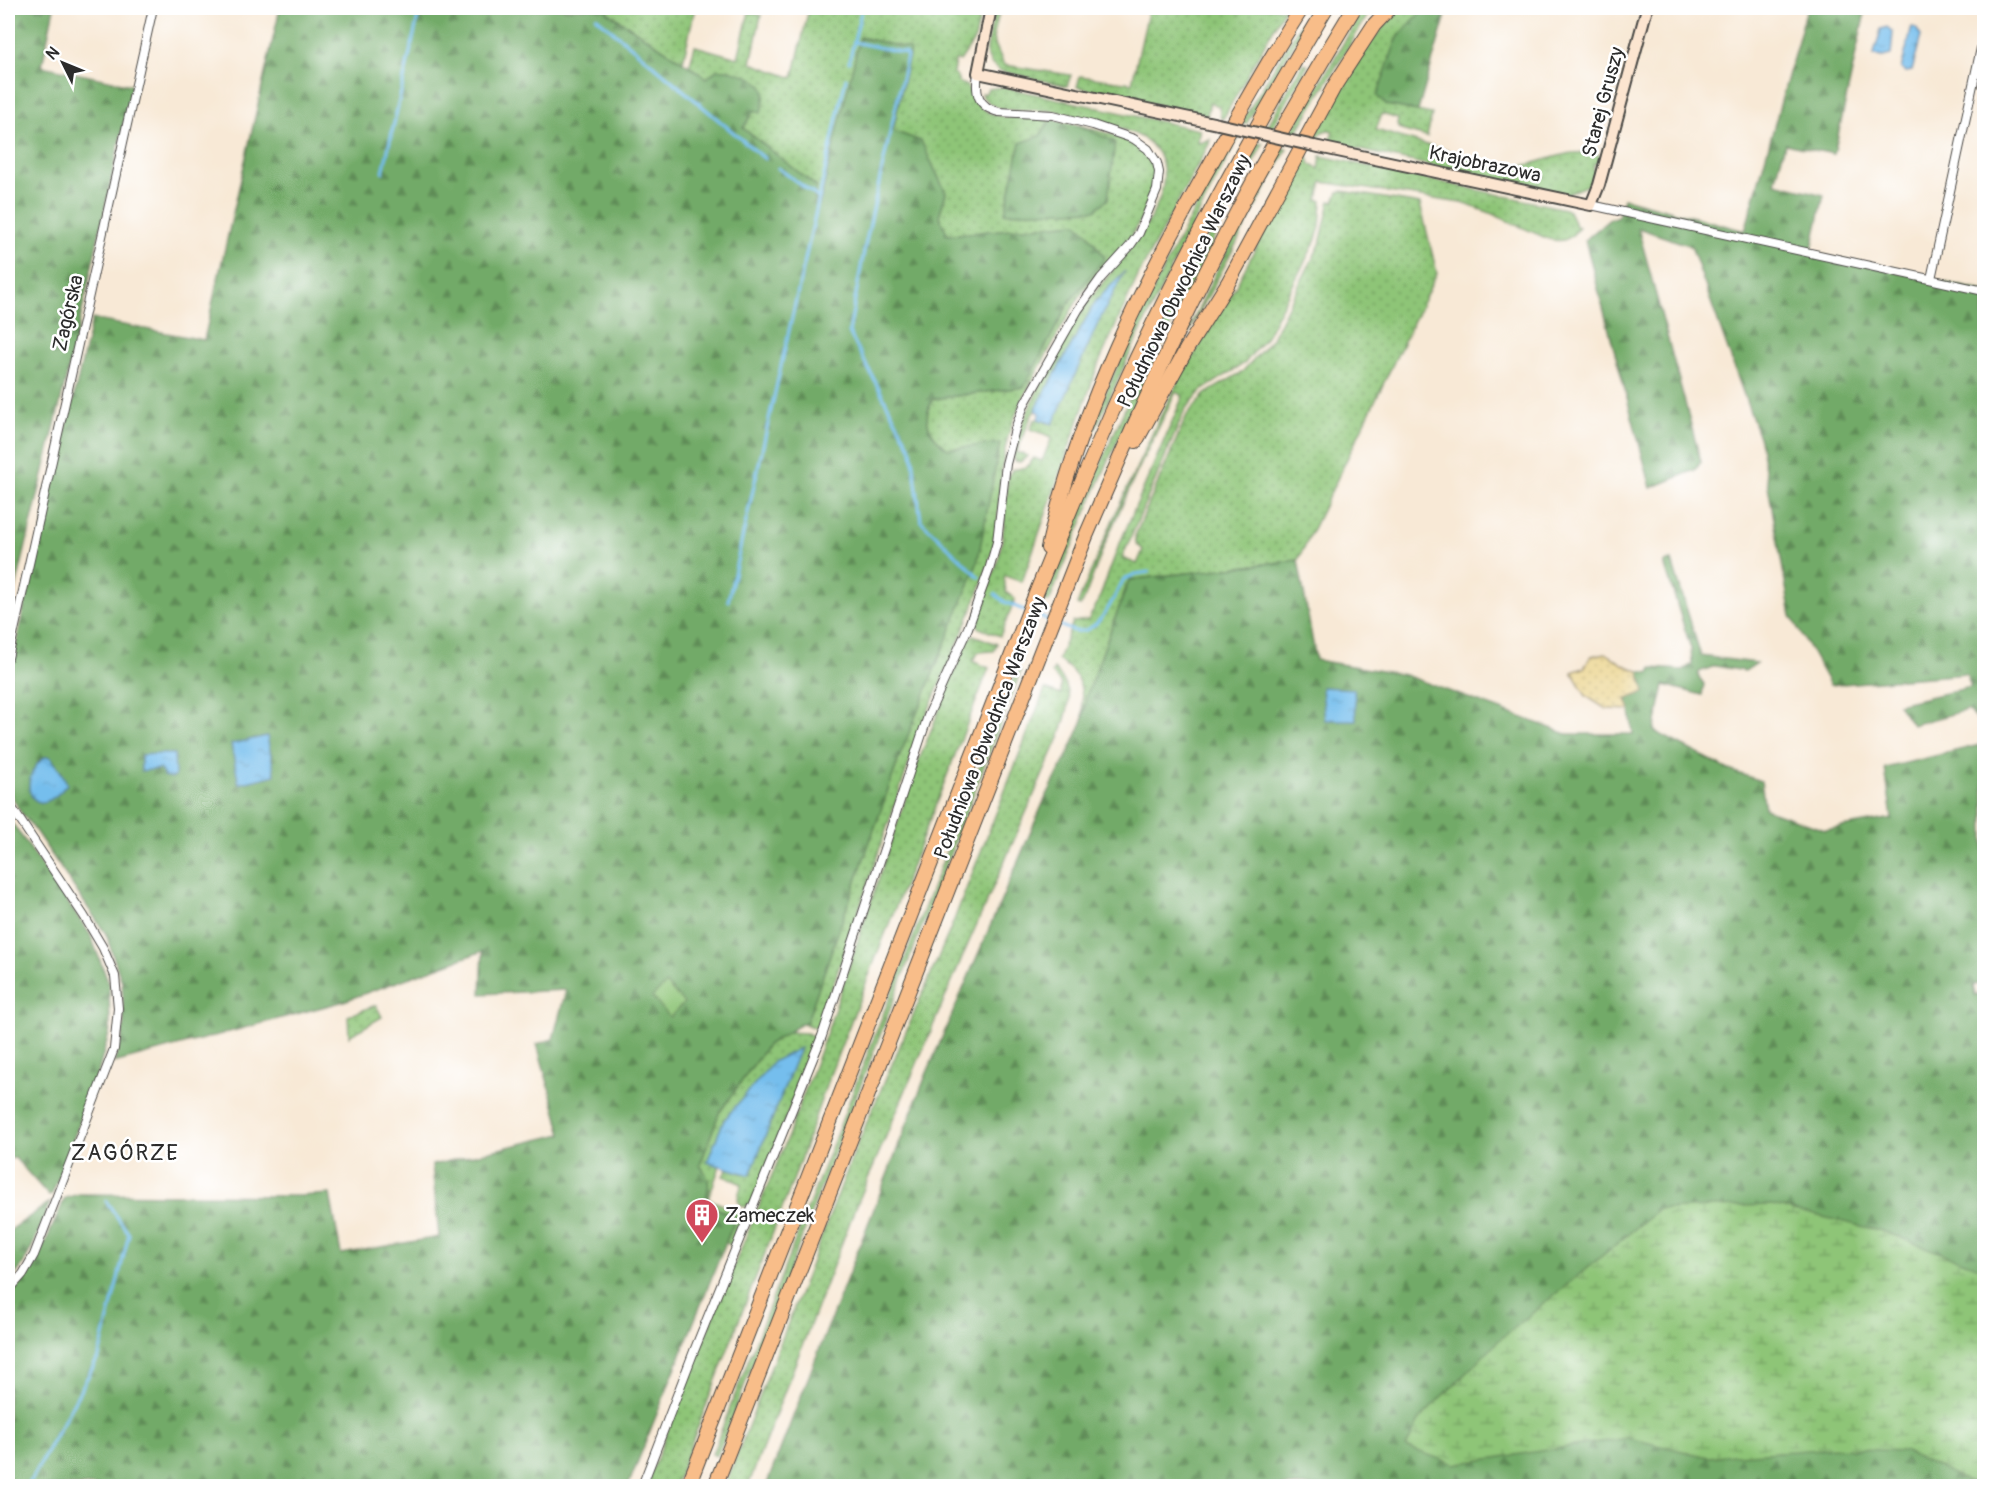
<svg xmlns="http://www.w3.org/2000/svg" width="1992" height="1494" font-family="Pangolin,sans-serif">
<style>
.grass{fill:url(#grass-dots);stroke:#5c7851;stroke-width:1.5}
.forest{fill:url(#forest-firs);stroke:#4e6a4a;stroke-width:1.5;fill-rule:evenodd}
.wetland{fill:url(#wetland-marsh);stroke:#5c7851;stroke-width:1.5}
.sand{fill:url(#sand-dots);stroke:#8c8264;stroke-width:1.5}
.pitch{fill:#8ec577;stroke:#5c7851;stroke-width:1.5}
.water{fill:url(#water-ripples);stroke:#50748c;stroke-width:1.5}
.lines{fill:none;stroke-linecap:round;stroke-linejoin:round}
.stream{stroke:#75beed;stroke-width:3}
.street-casing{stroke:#4a4845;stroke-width:10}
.secondary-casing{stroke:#4a4845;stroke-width:14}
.highway-casing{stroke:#4a4845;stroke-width:16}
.street{stroke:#fff;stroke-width:8}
.secondary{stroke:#fce5d0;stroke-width:10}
.highway{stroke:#f8bd89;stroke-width:14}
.secondary-bridge-casing{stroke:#4a4845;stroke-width:14;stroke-linecap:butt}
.secondary-bridge{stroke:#fce5d0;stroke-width:10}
.labels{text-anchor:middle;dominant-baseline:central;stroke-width:5;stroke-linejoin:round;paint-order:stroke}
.street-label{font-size:20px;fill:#2b2b2b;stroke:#fff}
.poi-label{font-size:20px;fill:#2b2b2b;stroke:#fff;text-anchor:start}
.quarter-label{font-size:22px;letter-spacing:1.5px;fill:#2b2b2b;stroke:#fff}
</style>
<defs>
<pattern id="grass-dots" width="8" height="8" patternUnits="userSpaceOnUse" patternTransform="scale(1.5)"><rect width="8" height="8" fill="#8ec577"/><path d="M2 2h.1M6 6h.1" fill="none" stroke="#74a062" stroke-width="1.8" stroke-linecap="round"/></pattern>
<pattern id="forest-firs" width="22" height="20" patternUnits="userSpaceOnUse" patternTransform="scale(1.5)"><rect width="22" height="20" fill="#72aa68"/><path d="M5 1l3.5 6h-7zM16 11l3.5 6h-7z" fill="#5e8b56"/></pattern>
<pattern id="wetland-marsh" width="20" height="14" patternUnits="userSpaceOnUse" patternTransform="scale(1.5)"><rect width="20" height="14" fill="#8ec577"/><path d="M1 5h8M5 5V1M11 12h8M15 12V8" fill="none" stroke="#74a062"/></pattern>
<pattern id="sand-dots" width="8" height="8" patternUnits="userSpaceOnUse" patternTransform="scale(1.5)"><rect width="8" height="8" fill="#eeda9e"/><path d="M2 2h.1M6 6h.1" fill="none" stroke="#cb8" stroke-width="1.8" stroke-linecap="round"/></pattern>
<pattern id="water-ripples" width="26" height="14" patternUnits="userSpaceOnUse" patternTransform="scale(1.5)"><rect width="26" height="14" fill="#75beed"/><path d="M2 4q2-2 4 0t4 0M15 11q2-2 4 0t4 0" fill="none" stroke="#65a3cb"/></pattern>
</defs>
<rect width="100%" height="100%" fill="#fff"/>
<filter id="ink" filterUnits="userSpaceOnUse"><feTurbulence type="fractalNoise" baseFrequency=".0167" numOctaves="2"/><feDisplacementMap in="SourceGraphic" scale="12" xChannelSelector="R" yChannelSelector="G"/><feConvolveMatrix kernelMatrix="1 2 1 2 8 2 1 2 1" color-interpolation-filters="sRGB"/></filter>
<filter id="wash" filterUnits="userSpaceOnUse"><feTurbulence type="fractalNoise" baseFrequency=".008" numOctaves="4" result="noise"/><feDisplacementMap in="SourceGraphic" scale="24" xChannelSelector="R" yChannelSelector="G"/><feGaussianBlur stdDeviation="1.35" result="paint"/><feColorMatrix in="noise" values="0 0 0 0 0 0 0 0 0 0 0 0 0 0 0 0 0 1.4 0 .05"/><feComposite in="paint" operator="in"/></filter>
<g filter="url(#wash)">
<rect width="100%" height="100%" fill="#f8e9d6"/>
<g class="grass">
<polygon points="608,8 695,8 683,62 607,12"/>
<path d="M809,8H982L975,39L960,61H955L953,73L956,75L960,83L967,86L969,91L971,90C980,126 1023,116 1051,119L1040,136C1051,133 1067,125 1079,125C1084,126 1091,129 1096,130C1119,136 1151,144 1154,173C1156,193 1136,232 1123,247C1111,261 1097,273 1086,287C1075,303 1065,321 1056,338C1037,372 1013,410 1005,449C998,483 1001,519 992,552C974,616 941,675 918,737L818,1029L802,1023L807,1020L899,758L991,485L1000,444L948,449C930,436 920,420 933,399L1024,387L1070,301L1104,258L1076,223L948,235L939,216L946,193L921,141L893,131L910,49L860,38L821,202L813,198L817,187L743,128L754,109L760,113L716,71L707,79L689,67L695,46L738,58L749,12L761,15L751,63L793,78Z"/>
<polygon points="995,8 1000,8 993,39 1004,65 1071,75 1067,86 1000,71 991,64 986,53"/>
<polygon points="1149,8 1285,8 1223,119 1221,119 1219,107 1210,102 1207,116 1077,87 1080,76 1132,83"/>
<polygon points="1310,8 1315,9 1246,124 1241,123"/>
<polygon points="1364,8 1372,8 1295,135 1290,134"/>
<path d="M1402,8H1425L1399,36L1395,44L1386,105L1432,114L1427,137L1401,130L1397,125L1398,119L1382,114L1376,130L1502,167C1537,170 1567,143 1602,156L1600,163H1595L1593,168L1597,173L1596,181L1593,180L1591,184L1568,193L1567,196L1329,143L1333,131L1328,130L1322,132L1316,140L1313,139C1338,94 1363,43 1402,8Z"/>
<polygon points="1303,63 1308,65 1271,130 1266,129"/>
<path d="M1003,87L1200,130L1197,143L1203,142L1210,139L1209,144L1139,274L1098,365L1022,582L1005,576L1004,577L1006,592L1015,599L1000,636L979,628L975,618C983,598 994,577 999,556C1005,530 1006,503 1008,476L1012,470L1027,467L1034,458L1042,461L1052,437L1030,429L1034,420L1038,419L1053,424L1099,321L1123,273L1096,301L1030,419L1017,452L1028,456L1020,462L1015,461C1004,442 1073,324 1087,303C1111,268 1175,209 1162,163C1154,133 1117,128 1092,121C1079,118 1066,113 1052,111C1031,108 993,117 981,94H985L988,89Z"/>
<path d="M1234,138L1238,139C1181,245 1128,353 1080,464L1078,463C1120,350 1174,243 1234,138Z"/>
<path d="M1258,143L1263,144C1183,293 1112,445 1049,602L1044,601C1085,498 1129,396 1177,296C1203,244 1231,194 1258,143Z"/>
<polygon points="1282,148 1287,149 1183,343 1182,343 1217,270"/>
<path d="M1305,153L1307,154L1310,164L1319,169L1321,156L1565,209L1569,211L1576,226L1579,227C1570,240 1563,243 1548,239L1488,212L1461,203L1322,182L1318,199L1322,201L1320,227L1315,242L1266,337L1245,363L1201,391L1185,410L1122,558L1137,564L1143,550L1136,543L1135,536L1187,415L1205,394L1242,372L1271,340L1320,244L1330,201L1334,202L1338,192L1343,191L1420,204L1437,273L1298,560L1129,580L1087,695L1083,720C1082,691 1085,676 1058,660L1073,622L1088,620L1098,602L1117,550L1183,396L1176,392L1137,472L1106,541L1083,602L1080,606L1077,605L1114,517L1159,419L1181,376L1236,286Z"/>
<polygon points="973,635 997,644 994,651 979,652 972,661 989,668 828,1080 794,1178 675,1486 646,1486 715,1311 785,1144 828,1029 917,765 967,641"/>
<path d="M1054,669C1078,692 1068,710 1059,738L961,960L853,1214L748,1486H725L857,1145L950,930L1045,689L1061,695V684L1052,673Z"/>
<polygon points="1017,670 1021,671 717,1456 712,1454"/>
<polygon points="376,1005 382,1017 349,1036 348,1016"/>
<path d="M788,1032L807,1033L815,1037V1042L754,1201L751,1205L744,1207C734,1202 739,1193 742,1184L723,1176L728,1168L750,1175L799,1048L708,1161L719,1165V1169L708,1199L743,1213L746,1218L734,1246L726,1243L736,1217L705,1203L709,1189L700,1165L719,1113L768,1044Z"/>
</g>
<g class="forest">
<polygon points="8,8 54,8 42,66 132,85 81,316 8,621"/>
<path d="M280,8H608L607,12L707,78C710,75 714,71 718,70C728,68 757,77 762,86C767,94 763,104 761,113L754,110L743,128L817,187L814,198L820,202L860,37L910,49L893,131L921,141L946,193L939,216L948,235L1076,223L1088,234L1105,258L1070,301L1024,387L933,399C920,420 930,436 948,449L1000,443L977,564L899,758L807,1021L768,1044L719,1113L700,1165C711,1180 710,1185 705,1203L736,1217L628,1486H8V1298L28,1274L45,1243L65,1198L79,1194L298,1196L330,1194L341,1254L439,1237L432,1165L562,1134L537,1044L553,1039L566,990L481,994L483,951L341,1002L114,1063L122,1038L124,1023L122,983L106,934L34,829L20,811L8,789V693L19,629L92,319L204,340ZM44,757H50L62,772L33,771L39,761Z"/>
<polygon points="1425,8 1448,8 1418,111 1386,105 1377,96 1395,44 1399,36"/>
<polygon points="1807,8 1866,8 1834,154 1785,144 1775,183 1824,195 1811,253 1984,291 1984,725 1967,710 1912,725 1898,704 1971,687 1966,674 1830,685 1791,616 1760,440 1691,246 1638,228 1701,462 1695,470 1651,488 1585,240 1610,219 1618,216 1624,198 1745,231"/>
<polygon points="1051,119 1078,125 1115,142 1108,199 1095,210 1005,213 1020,143 1040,136"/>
<polygon points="1298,560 1316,660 1405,675 1567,734 1633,734 1630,710 1626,699 1645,692 1639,671 1650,673 1652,668 1683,670 1692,664 1691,649 1664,563 1672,561 1701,656 1757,663 1745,671 1715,666 1699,672 1698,676 1704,684 1702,695 1664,685 1654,731 1729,770 1761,781 1765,809 1825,830 1892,818 1885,768 1984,744 1984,981 1973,986 1975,995 1984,993 1984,1486 766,1486 926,1075 1044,801 1070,750 1083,720 1087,695 1129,580"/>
<polygon points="8,817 90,934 109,984 110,1030 97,1077 52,1194 49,1196 15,1158 8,1159"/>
<path d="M50,1202C39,1230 29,1262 8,1284V1232Z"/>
</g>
<polygon class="wetland" points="1772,1205 1882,1231 1984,1269 1984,1486 1978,1486 1903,1451 1836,1448 1708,1457 1628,1438 1454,1464 1406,1447 1420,1419 1497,1342 1659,1209"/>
<polygon class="sand" points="1606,653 1624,665 1639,671 1645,692 1626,699 1630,710 1606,709 1586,696 1572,672 1584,668 1591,656"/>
<polygon class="pitch" points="666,984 684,1003 670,1017 652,997"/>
<g class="water">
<path d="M1887,27L1893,32L1891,55L1883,57L1874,56C1875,46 1879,39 1881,29Z"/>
<polygon points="1912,27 1916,28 1921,36 1912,71 1906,72 1901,69"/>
<polygon points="1125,271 1099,321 1053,424 1038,419 1040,413 1035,410 1096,301"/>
<polygon points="1322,687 1354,689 1356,720 1325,720"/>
<polygon points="267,736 275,775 239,784 231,744"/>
<polygon points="158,754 174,754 175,776 172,778 164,776 160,769 141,771 141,755"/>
<path d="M45,757H50C57,766 63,773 67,784C34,828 13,781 45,757Z"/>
<polygon points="800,1048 750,1175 707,1162 724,1120 774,1061"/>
</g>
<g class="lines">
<g class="stream">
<polyline points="596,17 765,159"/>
<polyline points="854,42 905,53 907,56 865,246 849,332 912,451 921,521 979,577"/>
<polyline points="849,62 862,8"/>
<polyline points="778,168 819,198"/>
<polyline points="383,172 420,8"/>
<polyline points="995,594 1005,602 1026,611"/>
<polyline points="728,601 846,78"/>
<polyline points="1032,613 1048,620"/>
<path d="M1057,624C1063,626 1069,630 1075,631C1100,635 1114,596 1124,579L1136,574L1149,572"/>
<polyline points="28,1486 99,1356 129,1234 106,1201"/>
</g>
</g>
</g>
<g filter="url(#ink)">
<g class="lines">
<g class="street-casing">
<g id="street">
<polyline points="1591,205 1984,291"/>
<polyline points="1931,279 1984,34"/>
<polyline points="8,658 153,8"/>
<polyline points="8,802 84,916 103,948 115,976 118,1008 114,1049 34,1255 23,1274 8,1291"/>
<path d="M642,1486L694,1351L822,1036L928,716L968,628L989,570L997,542L1006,464L1015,429L1025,403L1078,310L1101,278L1130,246L1139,233L1157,190L1159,172L1157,163L1148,149L1134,139L1093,125L1053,115L999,112C977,107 975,92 978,73"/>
</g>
</g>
<g class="secondary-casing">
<g id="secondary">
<polyline points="991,8 978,73 1218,124"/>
<polyline points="1314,146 1591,205 1599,185 1647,8"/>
</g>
</g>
<g class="highway-casing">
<g id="highway">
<polyline points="1136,441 1186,350 1228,283 1335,85 1374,25 1390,8"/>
<path d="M1048,548C1079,410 1145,279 1215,156C1243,106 1271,56 1302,8"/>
<path d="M688,1486L1031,606C1060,534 1089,462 1121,392C1181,260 1252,132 1326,8"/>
<path d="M715,1486L1086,536C1121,455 1156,374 1195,295C1243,196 1297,101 1354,8"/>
</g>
</g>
<use href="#street" class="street"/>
<use href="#secondary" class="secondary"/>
<use href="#highway" class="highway"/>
<g class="secondary-bridge-casing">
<polyline id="secondary-bridge" points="1218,124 1314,146"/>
</g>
<use href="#secondary-bridge" class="secondary-bridge"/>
</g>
</g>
<defs>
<g id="building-pin" transform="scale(1.725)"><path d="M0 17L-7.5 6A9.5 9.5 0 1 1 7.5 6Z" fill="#d1495b" stroke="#fff"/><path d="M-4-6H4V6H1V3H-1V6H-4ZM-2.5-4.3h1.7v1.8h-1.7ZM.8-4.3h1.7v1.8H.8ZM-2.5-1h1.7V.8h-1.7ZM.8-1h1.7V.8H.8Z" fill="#fff"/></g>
</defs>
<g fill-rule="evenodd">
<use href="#building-pin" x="702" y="1215"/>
</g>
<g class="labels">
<g class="street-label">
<text transform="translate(1603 102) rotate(-75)">Starej Gruszy</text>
<text transform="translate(1485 164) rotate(12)">Krajobrazowa</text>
<text transform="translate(1184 281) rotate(-64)">Południowa Obwodnica Warszawy</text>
<text transform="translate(68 313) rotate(-77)">Zagórska</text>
<text transform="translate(990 728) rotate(-69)">Południowa Obwodnica Warszawy</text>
</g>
<g class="poi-label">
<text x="725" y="1215">Zameczek</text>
</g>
<g class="quarter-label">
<text x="125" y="1153">ZAGÓRZE</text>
</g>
</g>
<rect width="1992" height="1494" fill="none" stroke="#fff" stroke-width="30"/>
<g transform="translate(63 63) rotate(313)" stroke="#ffffff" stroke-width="4.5" paint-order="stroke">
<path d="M0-4.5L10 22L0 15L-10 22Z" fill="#2b2b2b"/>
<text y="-9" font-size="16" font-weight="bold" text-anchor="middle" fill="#2b2b2b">N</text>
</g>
</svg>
